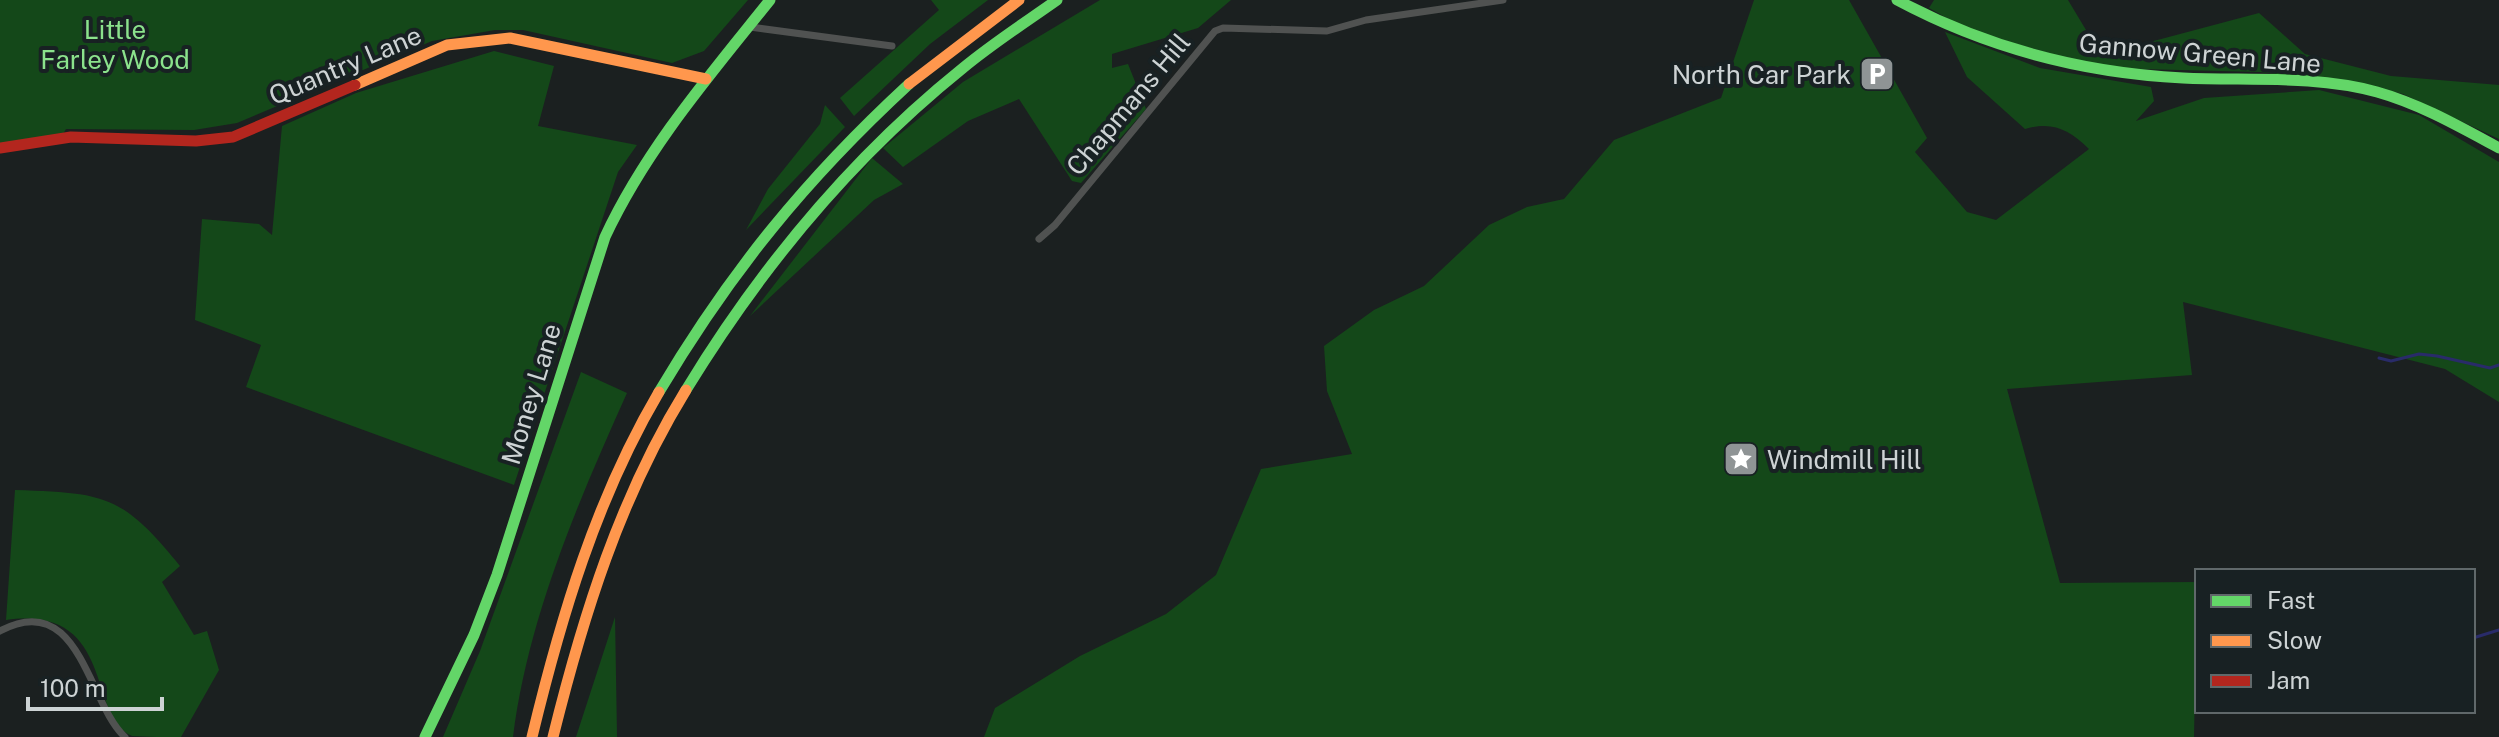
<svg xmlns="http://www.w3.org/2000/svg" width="2499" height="737" font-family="'Public Sans',sans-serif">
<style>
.green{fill:#144819}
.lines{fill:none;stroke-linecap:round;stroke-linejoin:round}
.stream{stroke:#292b69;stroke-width:3}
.street{stroke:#505251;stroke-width:7}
.fast{stroke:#63d668;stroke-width:11}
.slow{stroke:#ff974d;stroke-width:11}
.jam{stroke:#b3261e;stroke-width:11}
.labels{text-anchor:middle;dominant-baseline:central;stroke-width:8;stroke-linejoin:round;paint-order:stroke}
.park-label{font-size:26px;fill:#8be28c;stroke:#182123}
.street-label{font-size:26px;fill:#cdd3d4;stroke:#182123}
.poi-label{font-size:26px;fill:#cdd3d4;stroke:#182123;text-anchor:end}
</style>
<rect width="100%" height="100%" fill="#1b2020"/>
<g class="green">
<polygon points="0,0 748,0 704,51 672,63 523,30 495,30 432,41 237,123 194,130 66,129 63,134 0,144"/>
<polygon points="931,0 988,0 930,44 854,116 840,98 939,10"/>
<polygon points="1100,0 1231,0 1198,28 1112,54 1112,68 1128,64 1146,109 1081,183 1072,181 1019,99 968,121 903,167 883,148 963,82"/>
<path d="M1754,0H1849L1927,138L1915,152L1967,212L1996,220L2089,149C2069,129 2052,121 2025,129L1967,77L1945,32L2040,68L2151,87L2154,101L2136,121L2204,98L2319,90L2419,115L2499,162V402L2445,369L2183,302L2192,375L2007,389L2060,583L2197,582L2194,737H984L995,708L1080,656L1166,614L1216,575L1261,469L1352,454L1327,391L1324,346L1374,310L1424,286L1489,225L1527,207L1564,199L1614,140L1721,98Z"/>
<polygon points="1934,0 2068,0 2101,55 2259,13 2305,54 2391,76 2499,85 2499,139 2403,94 2357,83 2260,72 2099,68 1966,29 1929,8"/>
<polygon points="494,51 554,66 538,126 637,145 618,172 514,485 246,387 261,345 195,320 202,219 259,224 272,235 282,126 356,93"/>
<polygon points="825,105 845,127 746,230 768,189 820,124"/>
<polygon points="872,158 903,184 874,200 750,316"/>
<path d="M581,372L627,393C578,502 528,618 513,737H443L480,651Z"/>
<path d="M15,490C104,493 122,494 180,566L162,582L194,635L207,631L219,670L181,737C168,737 145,737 132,736C86,717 117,605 6,620Z"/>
<polygon points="615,617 617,737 576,737"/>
</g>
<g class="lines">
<g class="stream">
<polyline points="2379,358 2391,361 2419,354 2437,356 2490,368 2499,365"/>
<polyline points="2473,638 2499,630"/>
</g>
<g class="street">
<polyline points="750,27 892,46"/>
<polyline points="1039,239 1055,225 1215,31 1223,28 1327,31 1366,20 1503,0"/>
<path d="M0,631C80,588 88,704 125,737"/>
</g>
<g class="fast">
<path d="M1897,0C1987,48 2081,73 2183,78C2248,81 2314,75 2377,92C2420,104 2460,127 2499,148"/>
<path d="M686,390C761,267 851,158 963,68C993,43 1026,22 1057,0"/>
<path d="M659,392C731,271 806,179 909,84"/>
<path d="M425,737L474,635L497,575L605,237C646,149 710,75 770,0"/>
</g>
<g class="slow">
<polyline points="909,84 1019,0"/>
<polyline points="355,85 447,45 510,38 706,79"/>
<path d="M532,737C561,617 596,499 659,392"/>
<path d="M553,737C583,616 620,497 686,390"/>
</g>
<polyline class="jam" points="0,148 71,137 196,141 233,137 355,85"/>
</g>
<defs>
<g id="parking-square" transform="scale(1.8)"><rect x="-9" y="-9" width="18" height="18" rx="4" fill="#8f9495" stroke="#182123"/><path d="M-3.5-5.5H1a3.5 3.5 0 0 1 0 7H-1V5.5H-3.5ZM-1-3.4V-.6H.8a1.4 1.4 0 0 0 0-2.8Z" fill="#fff"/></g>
<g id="sight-square" transform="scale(1.8)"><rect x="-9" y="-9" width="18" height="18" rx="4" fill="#8f9495" stroke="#182123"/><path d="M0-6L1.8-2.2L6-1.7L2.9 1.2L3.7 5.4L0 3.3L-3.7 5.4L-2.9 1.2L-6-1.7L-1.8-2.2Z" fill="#fff"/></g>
</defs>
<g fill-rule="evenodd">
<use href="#parking-square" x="1877" y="74"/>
<use href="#sight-square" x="1741" y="459"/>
</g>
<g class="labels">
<g class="park-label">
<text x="115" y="29">Little<tspan x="115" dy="30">Farley Wood</tspan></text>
</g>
<g class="street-label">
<text transform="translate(2200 53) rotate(5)">Gannow Green Lane</text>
<text transform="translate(345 65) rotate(-23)">Quantry Lane</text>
<text transform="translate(1128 104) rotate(-50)">Chapmans Hill</text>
<text transform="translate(531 394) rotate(-73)">Money Lane</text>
</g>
<g class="poi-label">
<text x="1851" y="74">North Car Park</text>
<text x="1767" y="459" text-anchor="start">Windmill Hill</text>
</g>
</g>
<rect x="2195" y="569" width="280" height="144" fill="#182123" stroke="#60686a" stroke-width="2"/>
<rect x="2211" y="595" width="40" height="12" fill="#63d668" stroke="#60686a" stroke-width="2"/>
<text x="2267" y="609" font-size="24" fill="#cdd3d4">Fast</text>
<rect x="2211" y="635" width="40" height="12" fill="#ff974d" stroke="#60686a" stroke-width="2"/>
<text x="2267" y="649" font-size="24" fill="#cdd3d4">Slow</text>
<rect x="2211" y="675" width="40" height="12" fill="#b3261e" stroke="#60686a" stroke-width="2"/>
<text x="2267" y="689" font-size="24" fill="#cdd3d4">Jam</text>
<path d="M28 697v12h134v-12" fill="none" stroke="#cdd3d4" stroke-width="4"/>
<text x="40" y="697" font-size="24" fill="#cdd3d4" stroke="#182123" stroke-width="6" paint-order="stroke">100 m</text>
</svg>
